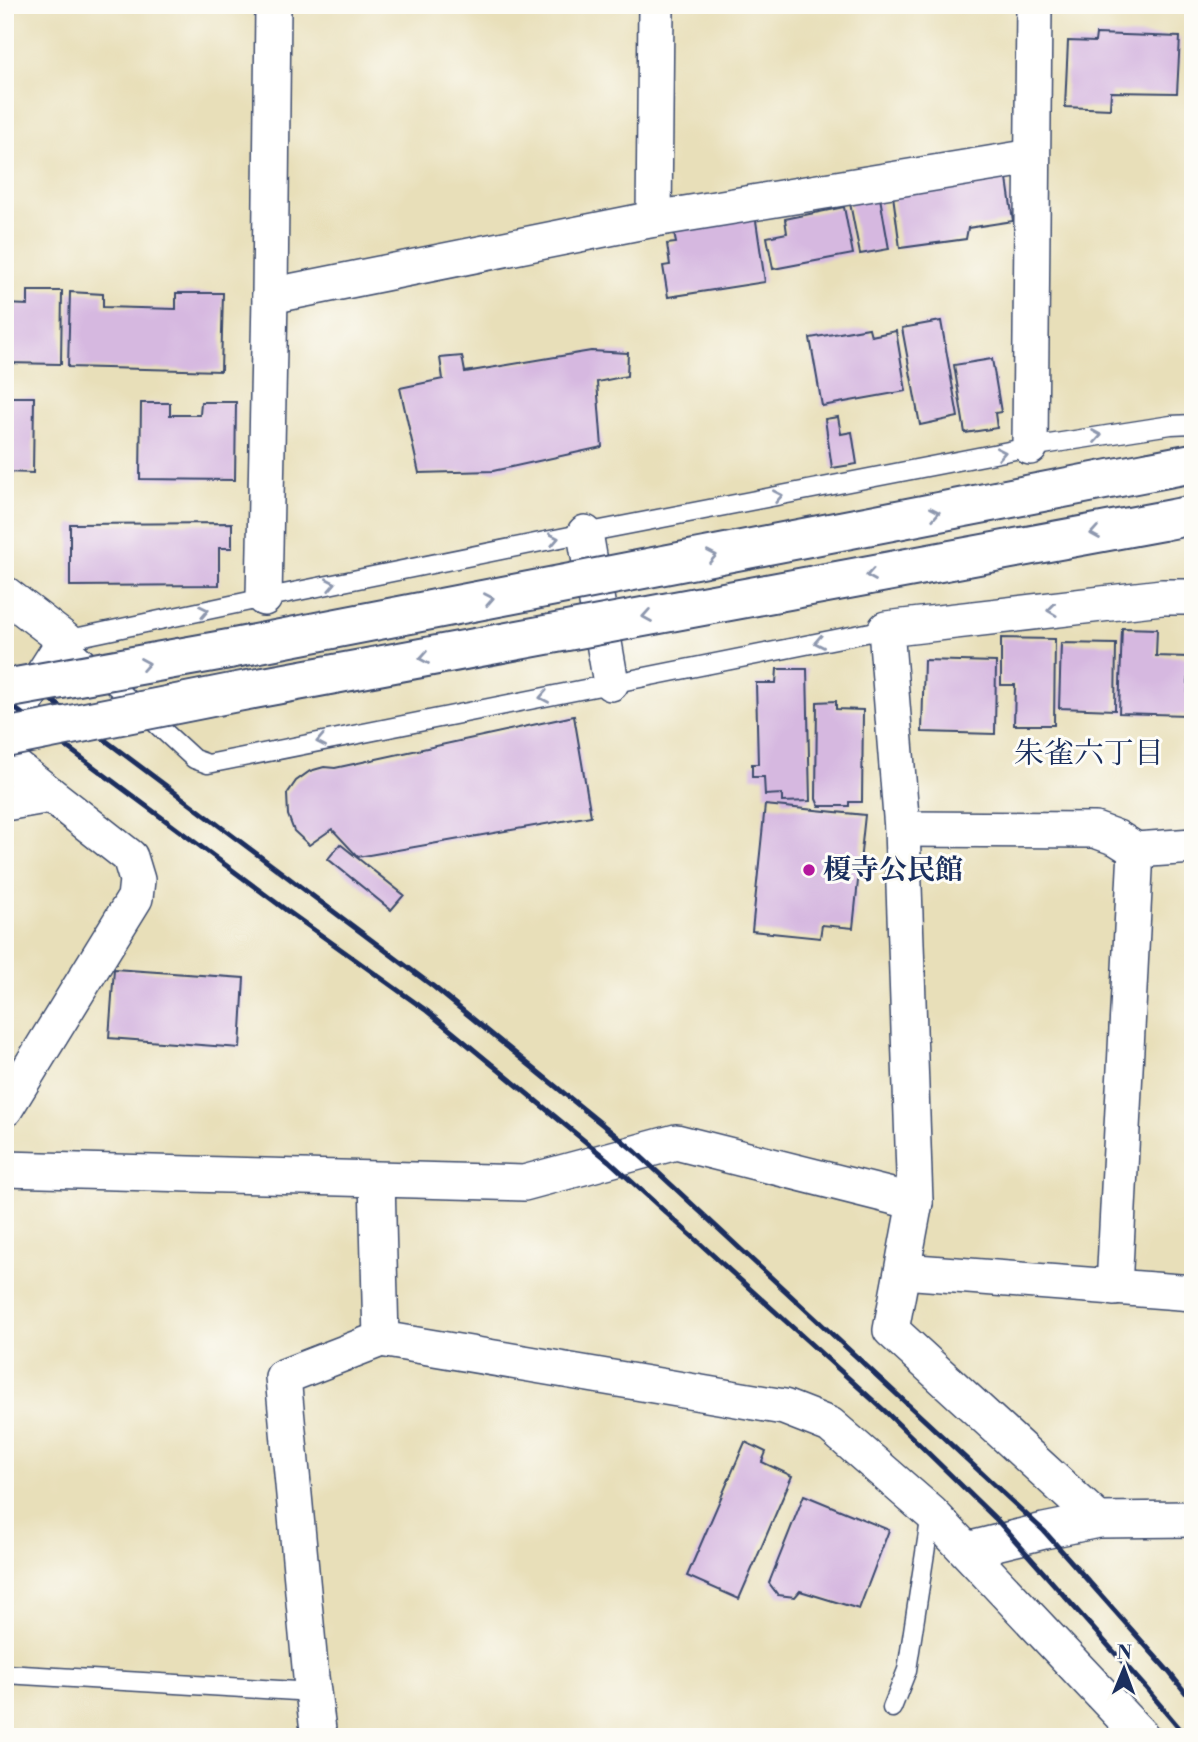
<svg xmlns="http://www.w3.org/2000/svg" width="1198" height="1742" font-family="'Libre Bodoni','Noto Serif JP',serif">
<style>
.building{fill:#d6b8e0}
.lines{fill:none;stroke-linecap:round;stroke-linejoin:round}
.service-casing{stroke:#3a496c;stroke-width:21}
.minor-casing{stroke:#3a496c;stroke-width:38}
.tertiary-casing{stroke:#3a496c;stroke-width:42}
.service{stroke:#fff;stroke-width:18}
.minor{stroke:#fff;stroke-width:35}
.tertiary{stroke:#fff;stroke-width:38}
.rail{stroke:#1b2f5e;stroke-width:5}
.tertiary-bridge-casing{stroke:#3a496c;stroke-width:42;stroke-linecap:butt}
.tertiary-bridge{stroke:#fff;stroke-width:38}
.oneway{stroke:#8d97ae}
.poi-dot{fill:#b5179e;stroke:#fdfcf7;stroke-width:2.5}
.labels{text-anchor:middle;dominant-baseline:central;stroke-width:6;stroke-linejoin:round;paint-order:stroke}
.poi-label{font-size:28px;font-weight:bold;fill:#1b2f5e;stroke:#fdfcf7;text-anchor:start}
.neighbourhood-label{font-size:30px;fill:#1b2f5e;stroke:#fdfcf7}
</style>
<rect width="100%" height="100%" fill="#fdfcf7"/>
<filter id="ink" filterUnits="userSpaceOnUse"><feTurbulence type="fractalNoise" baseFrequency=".0143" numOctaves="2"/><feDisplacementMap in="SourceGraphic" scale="14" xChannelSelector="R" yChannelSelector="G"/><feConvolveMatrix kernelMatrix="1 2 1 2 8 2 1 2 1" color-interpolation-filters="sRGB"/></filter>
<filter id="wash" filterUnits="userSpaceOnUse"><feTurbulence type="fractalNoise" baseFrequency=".00686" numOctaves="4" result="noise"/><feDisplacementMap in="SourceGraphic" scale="28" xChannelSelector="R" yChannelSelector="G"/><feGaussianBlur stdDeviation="1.57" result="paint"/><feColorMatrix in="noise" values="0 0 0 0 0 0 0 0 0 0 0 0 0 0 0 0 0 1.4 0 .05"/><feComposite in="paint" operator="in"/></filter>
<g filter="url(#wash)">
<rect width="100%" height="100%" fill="#e8dfb9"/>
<g id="blocks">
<g class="building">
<polygon points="1136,5 1181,5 1181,12 1135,11"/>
<polygon points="1096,34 1180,37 1177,93 1111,92 1110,109 1065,107 1068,41 1095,42"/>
<polygon points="1006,172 1013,221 968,228 966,239 900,248 892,188"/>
<polygon points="879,192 889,249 860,254 849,198"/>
<polygon points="844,207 853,254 773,269 767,237 787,233 785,219"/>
<polygon points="755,214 765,282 668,297 663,266 670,265 667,244 676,243 673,228"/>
<polygon points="28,291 62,291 61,364 5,363 5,304 28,305"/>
<polygon points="70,292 103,294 103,307 176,309 176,293 223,293 221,371 68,367"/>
<polygon points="941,321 958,417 920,425 902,328"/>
<polygon points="869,328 871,336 896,331 906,391 822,406 810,338"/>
<polygon points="591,351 628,353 627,376 597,382 602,447 493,471 419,473 400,388 443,379 440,358 462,356 465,372"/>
<polygon points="992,359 1001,412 995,413 997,428 965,433 954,365"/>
<polygon points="5,397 34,397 33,473 5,472"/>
<polygon points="201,402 236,402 235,480 140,479 141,403 170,403 170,415 200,415"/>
<polygon points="838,417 841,434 852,432 857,464 832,468 825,419"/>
<polygon points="232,523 232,548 219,548 219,585 70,586 70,524"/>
<polygon points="1122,628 1157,629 1156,656 1189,657 1187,715 1119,713"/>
<polygon points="1001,638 1055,639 1054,725 1014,725 1015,685 1001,685"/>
<polygon points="1061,643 1116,644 1115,710 1059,708"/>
<polygon points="924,660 996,662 995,734 922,732"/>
<polygon points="777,669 807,669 810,801 782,802 782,794 765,795 764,777 752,777 752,764 758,764 756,683 776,683"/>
<polygon points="836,701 836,709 863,710 862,802 849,802 849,806 819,806 816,799 817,702"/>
<polygon points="574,716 591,816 358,857 332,829 309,845 294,831 288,815 287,794 296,781 310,771 324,767 335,768"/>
<polygon points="765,805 865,815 853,928 822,925 820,938 752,931"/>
<polygon points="340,844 404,895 391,910 328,859"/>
<polygon points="114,969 244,978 240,1048 109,1038"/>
<polygon points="745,1442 766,1452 762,1462 792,1476 739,1599 687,1576"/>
<polygon points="804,1495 889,1530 859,1609 800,1591 795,1597 778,1595 769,1583"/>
</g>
</g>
</g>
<g filter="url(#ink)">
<use href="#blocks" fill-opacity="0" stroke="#3a496c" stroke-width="2"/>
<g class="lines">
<g class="service-casing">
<g id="service">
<polyline points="65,640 264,598 585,533 1030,447 1171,425 1193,424"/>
<polyline points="65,640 194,759 208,764 886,629"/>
<polyline points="5,1674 313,1692"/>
<polyline points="892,1708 907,1670 931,1514"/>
</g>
</g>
<g class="minor-casing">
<g id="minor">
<polyline points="654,219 656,5"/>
<polyline points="270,296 654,219 1032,157"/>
<polyline points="1030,447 1034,5"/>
<polyline points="585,533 611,683"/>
<polyline points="5,594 65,640 5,734"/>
<polyline points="1193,597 1162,597 886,629 902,829 915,1202 891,1330 1098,1520 1193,1519"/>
<polyline points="264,598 270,296 273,5"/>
<polyline points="5,759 130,857 137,880 135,898 5,1109"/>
<polyline points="5,803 50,795"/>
<polyline points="902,829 1095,830 1117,838 1136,850 1193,846"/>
<polyline points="5,1169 524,1183 676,1142 915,1202"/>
<polyline points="377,1180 381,1339 784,1407 830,1425 931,1513 1142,1737"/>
<polyline points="903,1271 1193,1293"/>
<polyline points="1114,1288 1136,850"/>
<polyline points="967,1550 1044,1531 1098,1520"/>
<polyline points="319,1737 311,1677 283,1377 381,1339"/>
</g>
</g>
<g class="tertiary-casing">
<g id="tertiary">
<polyline points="1151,471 1193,463"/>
<polyline points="1162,521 1193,515"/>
</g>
</g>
<use href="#service" class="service"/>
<use href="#minor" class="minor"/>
<use href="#tertiary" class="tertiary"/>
<g class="rail">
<polyline points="5,665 434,987 636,1152 1044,1531 1169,1672 1193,1702"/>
<polyline points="5,701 286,910 427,1011 609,1161 887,1413 997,1520 1145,1687 1187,1737"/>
</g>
<g class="tertiary-bridge-casing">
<g id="tertiary-bridge">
<polyline points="5,689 229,649 1151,471"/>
<polyline points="5,738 237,692 1162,521"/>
</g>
</g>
<use href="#tertiary-bridge" class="tertiary-bridge"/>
</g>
<defs><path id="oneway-chevron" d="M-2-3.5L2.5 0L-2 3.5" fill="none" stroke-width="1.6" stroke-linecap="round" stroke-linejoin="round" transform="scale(1.75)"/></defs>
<g class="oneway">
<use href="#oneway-chevron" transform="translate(1097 436) rotate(-9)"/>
<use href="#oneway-chevron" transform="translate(1001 453) rotate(-11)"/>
<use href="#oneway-chevron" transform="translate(778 496) rotate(-11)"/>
<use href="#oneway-chevron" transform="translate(935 513) rotate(-11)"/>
<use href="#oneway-chevron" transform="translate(1095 533) rotate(170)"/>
<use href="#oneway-chevron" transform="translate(554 539) rotate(-11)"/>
<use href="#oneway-chevron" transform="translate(712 556) rotate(-11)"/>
<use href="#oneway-chevron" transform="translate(871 575) rotate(170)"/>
<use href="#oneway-chevron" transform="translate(331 584) rotate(-11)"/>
<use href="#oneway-chevron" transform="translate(489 599) rotate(-11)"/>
<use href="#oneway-chevron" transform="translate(1052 610) rotate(173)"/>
<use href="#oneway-chevron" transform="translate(204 611) rotate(-12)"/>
<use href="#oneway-chevron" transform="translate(647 616) rotate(170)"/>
<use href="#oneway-chevron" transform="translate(819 642) rotate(169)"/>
<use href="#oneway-chevron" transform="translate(424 658) rotate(170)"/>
<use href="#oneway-chevron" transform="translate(145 664) rotate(-10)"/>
<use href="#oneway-chevron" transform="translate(544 697) rotate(169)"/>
<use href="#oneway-chevron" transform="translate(321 741) rotate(169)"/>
</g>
</g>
<circle class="poi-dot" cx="809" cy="870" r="7"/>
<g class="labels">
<g class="poi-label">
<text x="823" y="870">榎寺公民館</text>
</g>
<g class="neighbourhood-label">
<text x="1089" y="754">朱雀六丁目</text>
</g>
</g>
<rect width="1198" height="1742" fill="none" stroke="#fdfcf7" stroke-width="28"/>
<g transform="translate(1124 1669) rotate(1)" stroke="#fdfcf7" stroke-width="5" paint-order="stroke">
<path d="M0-5L12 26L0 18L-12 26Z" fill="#1b2f5e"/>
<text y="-10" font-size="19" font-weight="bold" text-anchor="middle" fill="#1b2f5e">N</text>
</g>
</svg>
